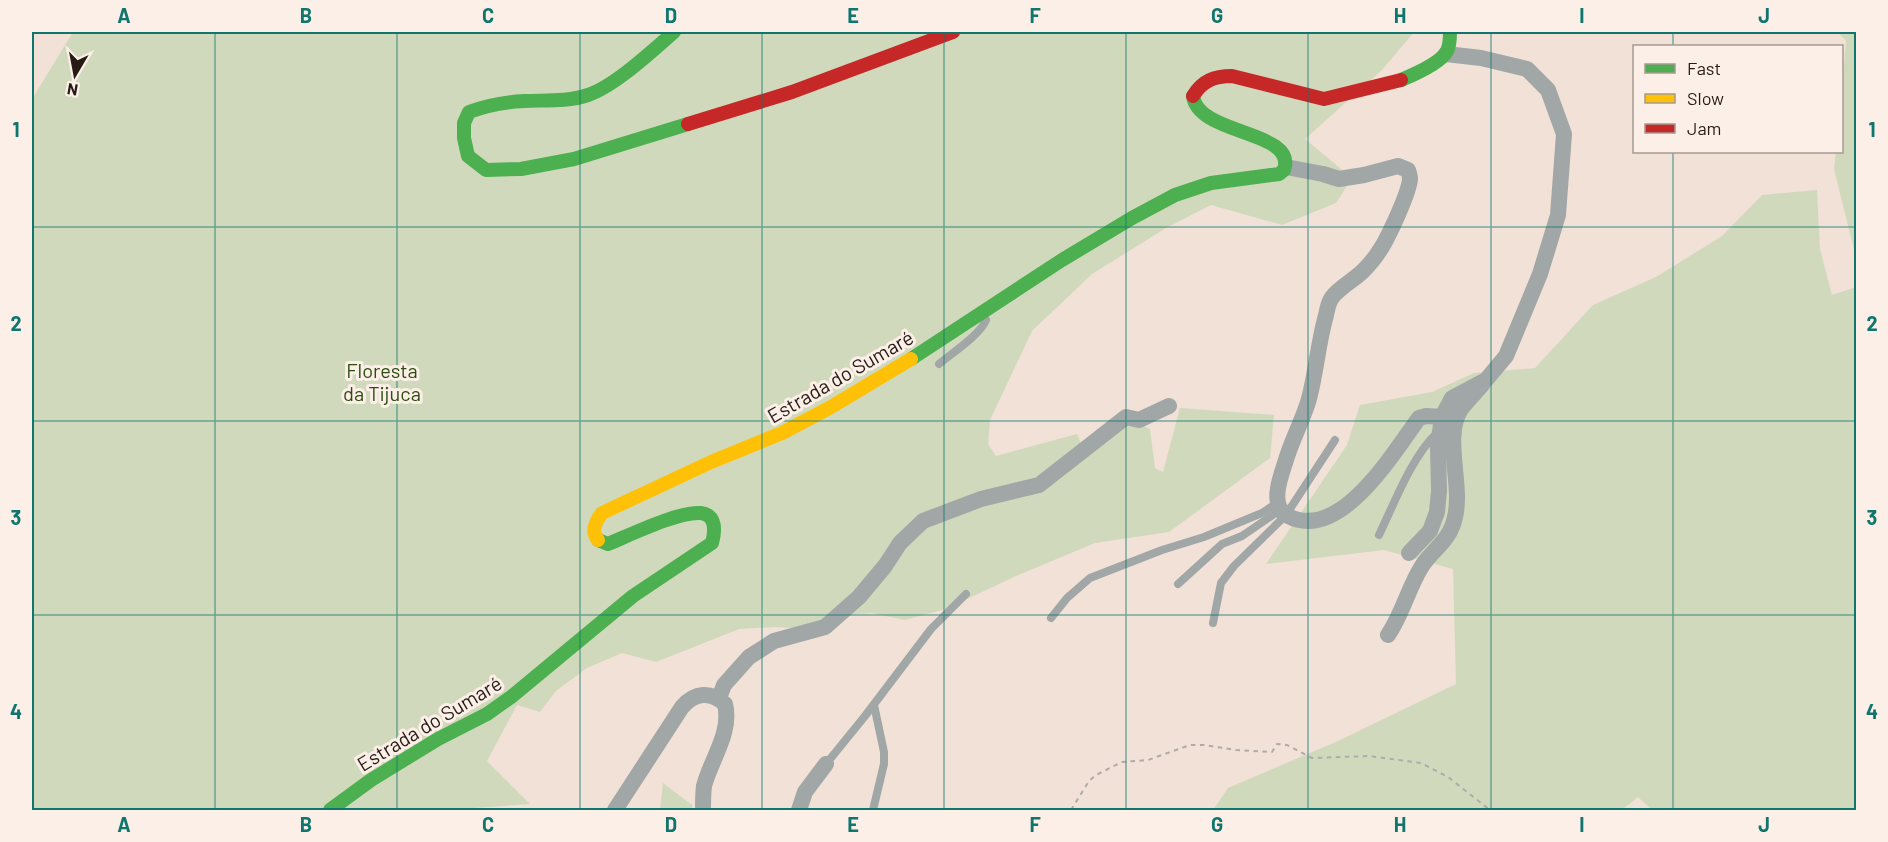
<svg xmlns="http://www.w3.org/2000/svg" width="1888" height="842" font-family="Barlow,sans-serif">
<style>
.green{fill:#d1d9bc}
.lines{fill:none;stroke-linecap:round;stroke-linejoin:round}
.path{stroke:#afaba8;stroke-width:2;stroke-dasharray:4.5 4.5;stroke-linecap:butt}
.lane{stroke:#a1a6a6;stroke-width:8}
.street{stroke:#a1a6a6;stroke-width:16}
.fast{stroke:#4caf50;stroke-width:14}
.slow{stroke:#ffc107;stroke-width:14}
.jam{stroke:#c62828;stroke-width:14}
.grid{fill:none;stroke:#0f766e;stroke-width:1.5;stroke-opacity:0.55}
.labels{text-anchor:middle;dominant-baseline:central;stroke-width:6;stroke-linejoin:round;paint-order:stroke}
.park-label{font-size:20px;fill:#2b4e0e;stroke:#fcefe8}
.street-label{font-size:20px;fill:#251b14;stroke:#fcefe8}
.neatline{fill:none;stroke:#0f766e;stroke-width:2}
.grid-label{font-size:20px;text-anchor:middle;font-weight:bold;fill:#0f766e}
</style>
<rect width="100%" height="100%" fill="#f1e1d6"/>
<g class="green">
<polygon points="73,32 1414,32 1382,70 1305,139 1352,178 1336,203 1282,225 1211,205 1166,228 1092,274 1032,331 990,420 988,444 996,456 1077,434 1084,450 1128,418 1150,429 1155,468 1163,472 1180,408 1274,415 1270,458 1169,532 1095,543 1016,576 946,609 905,620 871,613 837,616 811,629 774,627 739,629 656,662 622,653 587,668 556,691 540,712 517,705 487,761 530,804 475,808 471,810 32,810 32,99"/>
<polygon points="1838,32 1856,32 1856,258 1834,169 1836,152 1842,152 1842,91 1846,41"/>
<polygon points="1817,190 1820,249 1832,295 1856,287 1856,810 1652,810 1638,797 1622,810 1213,810 1228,788 1338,741 1456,684 1453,569 1384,550 1266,564 1347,445 1360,405 1432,392 1474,373 1535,368 1593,305 1656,277 1722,236 1762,195"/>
<polygon points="663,783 692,805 693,810 660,810"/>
</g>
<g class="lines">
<polyline class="path" points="1071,810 1089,781 1096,775 1122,762 1148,760 1190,745 1204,745 1236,750 1272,752 1277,744 1287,745 1312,758 1369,756 1421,763 1448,777 1490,810"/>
<g class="lane">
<path d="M939,364C952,353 980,335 986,320"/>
<path d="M1379,535C1394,504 1412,456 1437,433"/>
<polyline points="1178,584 1222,544 1242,536 1280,510"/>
<polyline points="1051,618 1067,598 1090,578 1162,550 1204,537 1262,513 1277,503"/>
<polyline points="1213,623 1221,583 1234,566 1286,515 1335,440"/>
<polyline points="826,764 865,716 931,629 966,594"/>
<polyline points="873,810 884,764 884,752 874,705"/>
</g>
<g class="street">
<path d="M1286,167L1323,174L1339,179L1364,175L1398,166L1408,170C1409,173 1410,177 1410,179C1409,193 1388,238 1380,250C1375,258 1369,265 1363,271C1354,280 1334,291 1330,301C1327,307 1327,313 1325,319C1318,345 1316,372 1309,399C1303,420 1291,441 1285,463C1280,478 1269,507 1288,516C1340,543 1393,453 1419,418L1426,416L1442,417"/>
<polyline points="1409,553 1430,531 1437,512 1439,491 1438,447 1442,417 1452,398 1486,380 1506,356 1540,274 1558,215 1564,134 1548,90 1527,69 1481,58 1446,54"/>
<path d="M1388,635C1403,613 1408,588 1422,566C1434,548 1450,541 1455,517C1463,484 1443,437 1461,409C1467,401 1475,393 1482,385"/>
<polyline points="719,698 724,685 749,657 774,641 825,627 859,597 885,566 900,543 923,521 981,499 1039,485 1126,417 1139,420 1169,406"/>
<path d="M615,810L682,707C695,692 711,691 725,704C732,733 711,759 704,786C703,794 703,803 703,810"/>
<polyline points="799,810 805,792 826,764"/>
</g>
<g class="fast">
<path d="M674,32C652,51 615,86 588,95C567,102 545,100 524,101C506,102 485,106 469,112L464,123V138L468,156L486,170L521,169L574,159L688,124"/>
<path d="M1401,80C1413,75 1441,63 1447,51C1450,45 1450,39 1450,32"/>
<path d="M911,359L1062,260L1132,218L1175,195L1211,183L1279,174L1284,170C1298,130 1198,136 1193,96"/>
<path d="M330,810L371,780L438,739L487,714L511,697L633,596L712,543C715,532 717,515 701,513C679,511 630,535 608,544L598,540"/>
</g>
<path class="slow" d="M598,540C590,531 596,521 602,513L711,462L782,433L831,407L911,359"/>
<g class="jam">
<path d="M1193,96C1202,81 1214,76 1232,76L1324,99L1401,80"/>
<polyline points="688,124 792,92 953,32"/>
</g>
</g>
<path class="grid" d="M215,32V810M397,32V810M580,32V810M762,32V810M944,32V810M1126,32V810M1308,32V810M1491,32V810M1673,32V46M1673,152V810M32,227H1856M32,421H1856M32,615H1856"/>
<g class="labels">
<g class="park-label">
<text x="382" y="370">Floresta<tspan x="382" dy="23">da Tijuca</tspan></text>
</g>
<g class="street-label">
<text transform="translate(840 376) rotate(-30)">Estrada do Sumaré</text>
<text transform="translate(429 723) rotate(-31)">Estrada do Sumaré</text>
</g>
</g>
<rect width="1888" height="842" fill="none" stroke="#fcefe8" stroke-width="66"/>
<rect x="1633" y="45" width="210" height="108" fill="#fcefe8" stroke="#a69a93" stroke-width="1.5"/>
<rect x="1645" y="64" width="30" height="9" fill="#4caf50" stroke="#a69a93" stroke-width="1.5"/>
<text x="1687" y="75" font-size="18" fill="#251b14">Fast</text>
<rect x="1645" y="94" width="30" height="9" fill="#ffc107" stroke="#a69a93" stroke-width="1.5"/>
<text x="1687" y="105" font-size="18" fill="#251b14">Slow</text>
<rect x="1645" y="124" width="30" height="9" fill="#c62828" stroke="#a69a93" stroke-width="1.5"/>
<text x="1687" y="135" font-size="18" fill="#251b14">Jam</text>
<g transform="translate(75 75) rotate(190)" stroke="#fcefe8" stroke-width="4.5" paint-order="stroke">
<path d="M0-4.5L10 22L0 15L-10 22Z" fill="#251b14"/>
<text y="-9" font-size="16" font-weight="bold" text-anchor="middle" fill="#251b14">N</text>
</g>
<rect x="33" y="33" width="1822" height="776" class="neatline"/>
<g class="grid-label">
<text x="124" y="23">A</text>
<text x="306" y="23">B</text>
<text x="488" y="23">C</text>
<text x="671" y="23">D</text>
<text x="853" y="23">E</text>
<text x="1035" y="23">F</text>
<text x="1217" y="23">G</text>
<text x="1400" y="23">H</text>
<text x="1582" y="23">I</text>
<text x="1764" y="23">J</text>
<text x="16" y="137">1</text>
<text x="1872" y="137">1</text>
<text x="16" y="331">2</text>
<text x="1872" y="331">2</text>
<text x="16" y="525">3</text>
<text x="1872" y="525">3</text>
<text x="16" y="719">4</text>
<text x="1872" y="719">4</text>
<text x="124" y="832">A</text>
<text x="306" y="832">B</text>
<text x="488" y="832">C</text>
<text x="671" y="832">D</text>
<text x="853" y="832">E</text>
<text x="1035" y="832">F</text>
<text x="1217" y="832">G</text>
<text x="1400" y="832">H</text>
<text x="1582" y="832">I</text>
<text x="1764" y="832">J</text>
</g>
</svg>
